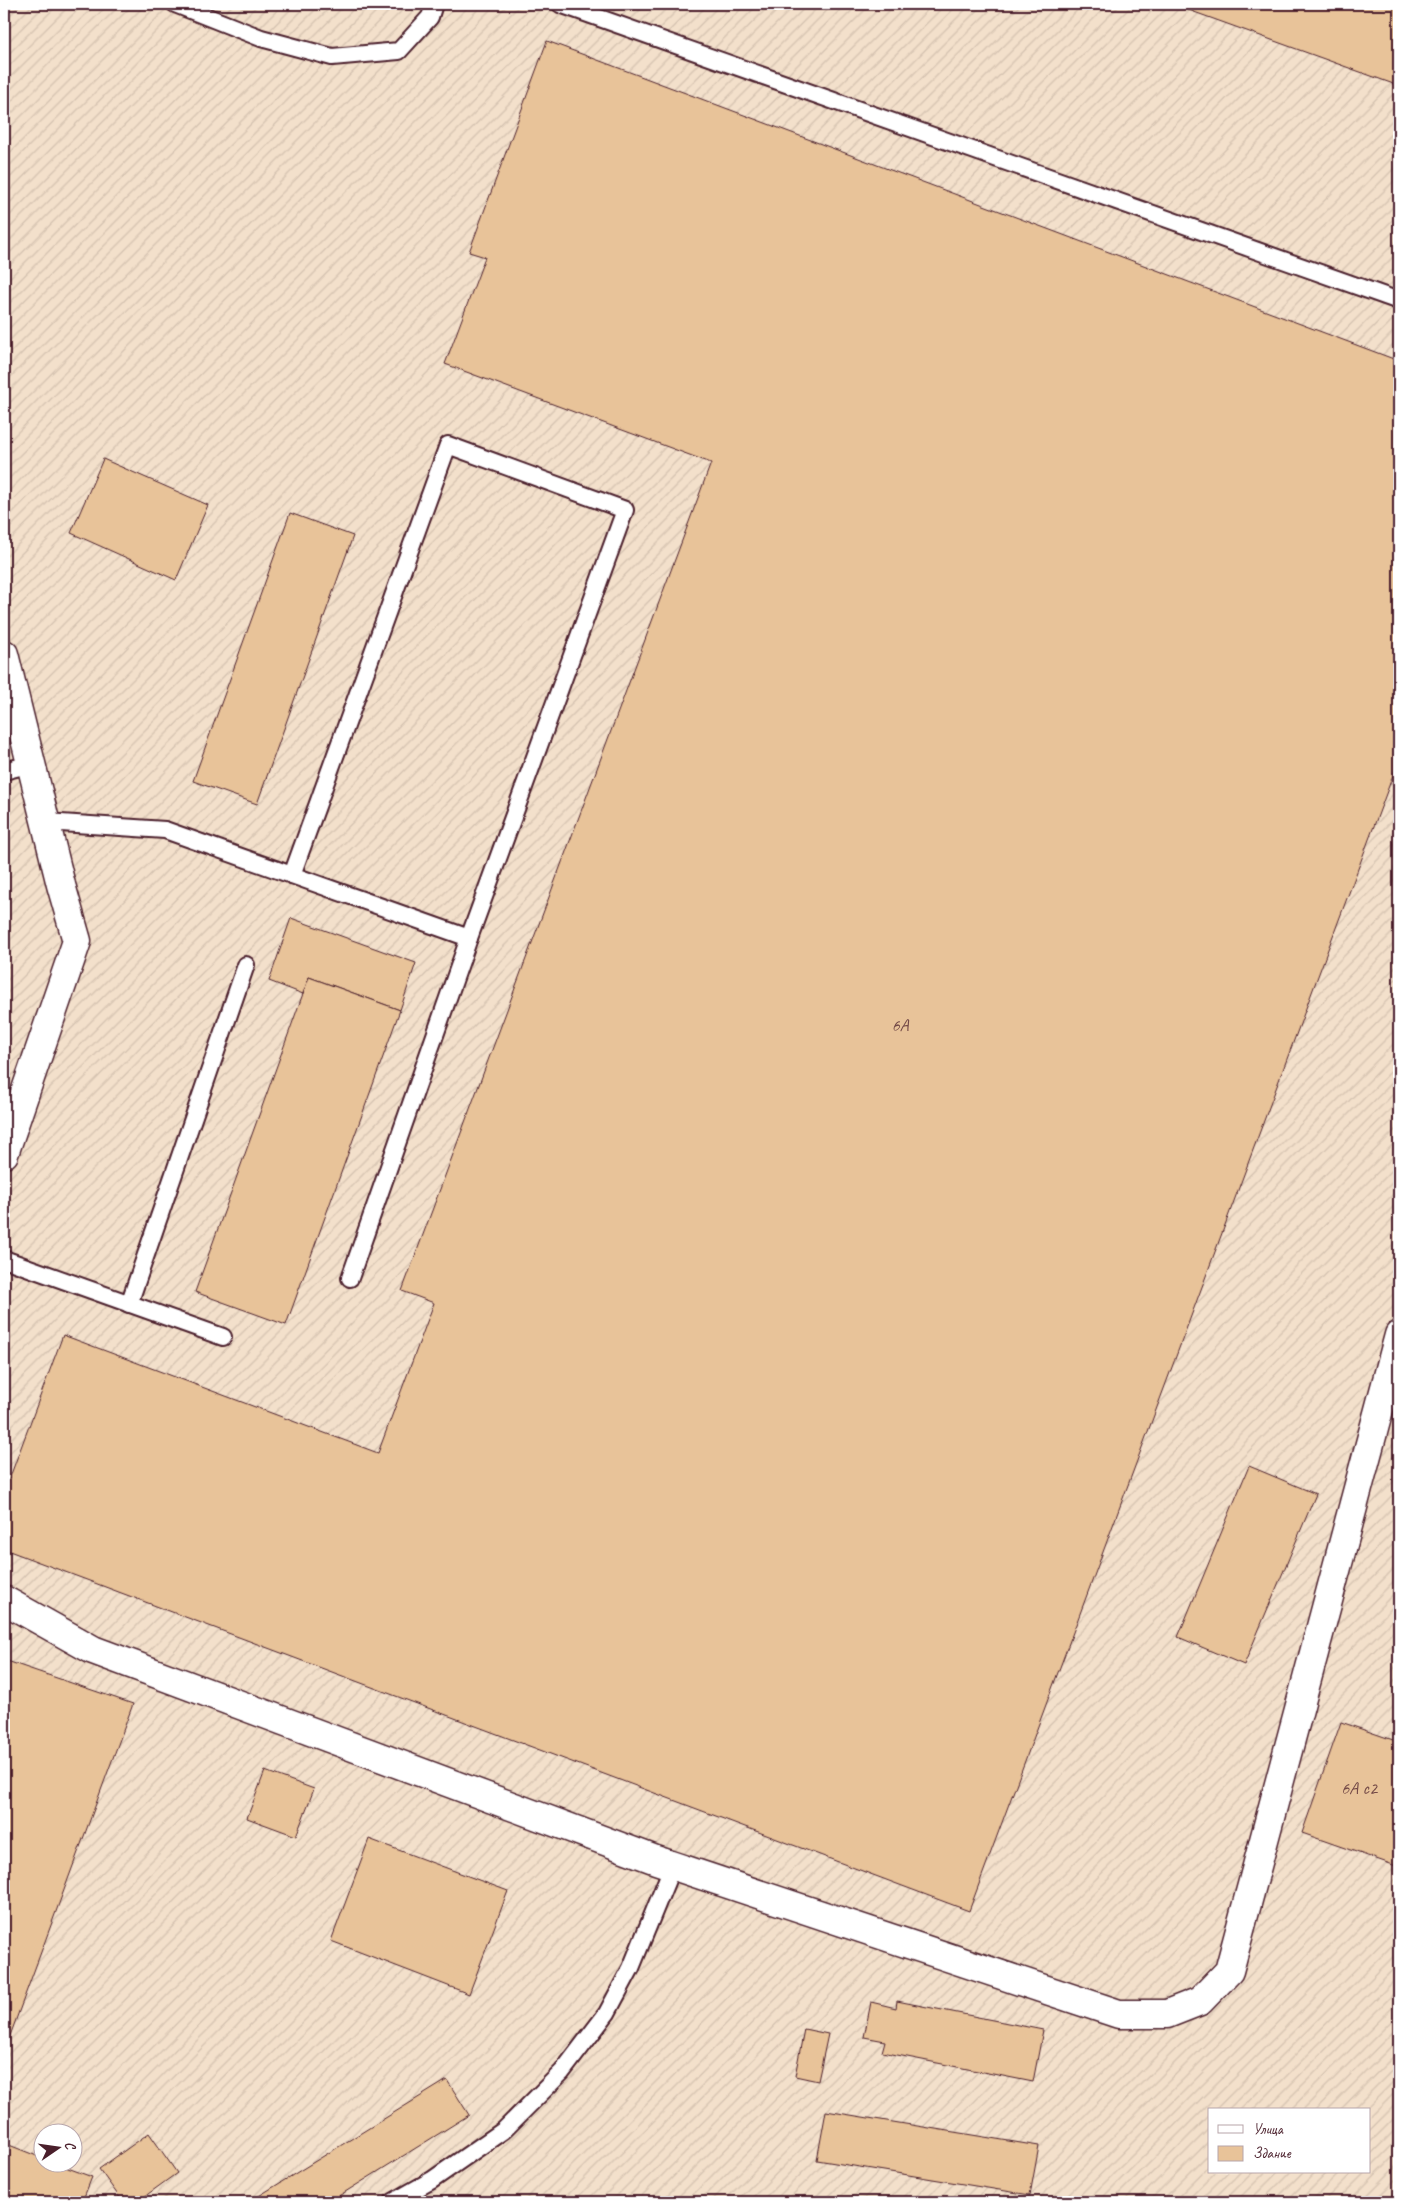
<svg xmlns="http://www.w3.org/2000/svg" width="1403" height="2206" font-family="Caveat,sans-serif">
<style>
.industrial{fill:url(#industrial-furrows);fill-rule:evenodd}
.building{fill:#e8c399;stroke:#4a1f2b}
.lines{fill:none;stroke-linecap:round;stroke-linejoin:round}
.lane-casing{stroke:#4a1f2b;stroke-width:20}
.street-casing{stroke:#4a1f2b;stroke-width:31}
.lane{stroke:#fff;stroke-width:16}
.street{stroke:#fff;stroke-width:28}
.labels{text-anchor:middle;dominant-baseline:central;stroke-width:4.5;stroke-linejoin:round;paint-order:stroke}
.number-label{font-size:18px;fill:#724846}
</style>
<defs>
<pattern id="industrial-furrows" width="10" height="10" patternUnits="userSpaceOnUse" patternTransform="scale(1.25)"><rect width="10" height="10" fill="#f3e0cb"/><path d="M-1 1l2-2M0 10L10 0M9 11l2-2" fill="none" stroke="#d2c0ae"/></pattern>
</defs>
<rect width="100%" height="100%" fill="#f8ede0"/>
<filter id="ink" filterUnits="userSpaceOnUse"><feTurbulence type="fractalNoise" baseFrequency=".02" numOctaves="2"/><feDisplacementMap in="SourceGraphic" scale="10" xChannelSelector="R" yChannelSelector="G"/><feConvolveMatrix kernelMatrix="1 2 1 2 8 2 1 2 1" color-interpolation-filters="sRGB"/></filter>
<g filter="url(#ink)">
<path class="industrial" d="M4,4H1399V2202H4ZM1209,2110H1369V2172H1209ZM42,2134H72V2164H42Z"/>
<g class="building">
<polygon points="1172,4 1399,4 1399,86"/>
<polygon points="547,41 1399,361 1399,759 969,1911 4,1549 4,1493 63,1335 378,1453 434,1303 402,1291 711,463 445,364 485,257 469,252"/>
<polygon points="103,459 208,505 176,580 71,533"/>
<polygon points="290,513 353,536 257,804 193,781"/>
<polygon points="291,918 416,963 400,1010 309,977 303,994 269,981"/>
<polygon points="309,977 400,1010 286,1325 195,1292"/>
<polygon points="1249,1466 1316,1494 1244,1665 1178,1637"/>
<polygon points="7,1661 133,1704 4,2052 4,1669"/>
<polygon points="1341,1722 1399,1742 1399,1867 1302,1833"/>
<polygon points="265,1771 314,1789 296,1836 247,1818"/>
<polygon points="369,1839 508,1891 469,1994 331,1941"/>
<polygon points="897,2001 1043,2030 1033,2082 882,2052 885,2041 864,2037 871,2002 896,2008"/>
<polygon points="804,2029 828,2034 818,2081 795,2076"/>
<polygon points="447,2080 469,2115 329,2202 249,2202"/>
<polygon points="826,2111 1039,2146 1030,2195 817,2160"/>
<polygon points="149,2133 177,2173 137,2202 123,2202 99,2169"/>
<polygon points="4,2143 42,2158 42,2164 57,2164 92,2177 82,2202 4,2202"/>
</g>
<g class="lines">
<g class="lane-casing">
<g id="lane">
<polyline points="175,4 261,38 332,57 399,51 430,17 434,4"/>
<polyline points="560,4 1399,301"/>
<polyline points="4,771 31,764"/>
<polyline points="46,822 165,830 469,938 350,1278"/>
<polyline points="292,875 448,445 625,510 469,938"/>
<polyline points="4,1259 223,1337"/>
<polyline points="129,1304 246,965"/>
<polyline points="393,2202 432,2180 504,2130 562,2072 607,2013 631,1968 673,1865"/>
</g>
</g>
<g class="street-casing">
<g id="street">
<polyline points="4,654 61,885 77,941 4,1154"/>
<polyline points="4,1600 93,1650 656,1860 1119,2014 1167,2014 1200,2001 1229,1971 1399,1335"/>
</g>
</g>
<use href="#lane" class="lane"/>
<use href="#street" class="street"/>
</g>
</g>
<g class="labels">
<g class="number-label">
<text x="900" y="1025">6А</text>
<text x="1359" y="1788">6А с2</text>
</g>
</g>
<rect width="1403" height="2206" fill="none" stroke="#fff" stroke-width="20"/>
<rect x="10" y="10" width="1383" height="2186" fill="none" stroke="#4a1f2b" stroke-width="2" filter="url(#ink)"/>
<rect x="1208" y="2108" width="162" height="65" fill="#ffffff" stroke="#b7a5aa"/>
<rect x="1218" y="2125" width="25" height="8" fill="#ffffff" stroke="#b7a5aa"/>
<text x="1253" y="2134" font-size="15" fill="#4a1f2b">Улица</text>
<rect x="1218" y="2146" width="25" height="15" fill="#e8c399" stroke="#b7a5aa"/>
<text x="1253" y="2158" font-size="15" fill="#4a1f2b">Здание</text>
<g transform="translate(58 2148) rotate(77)"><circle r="24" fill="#ffffff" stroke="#b7a5aa"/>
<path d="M0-4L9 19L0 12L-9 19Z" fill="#4a1f2b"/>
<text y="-8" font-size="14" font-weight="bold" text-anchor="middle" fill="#4a1f2b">С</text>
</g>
</svg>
